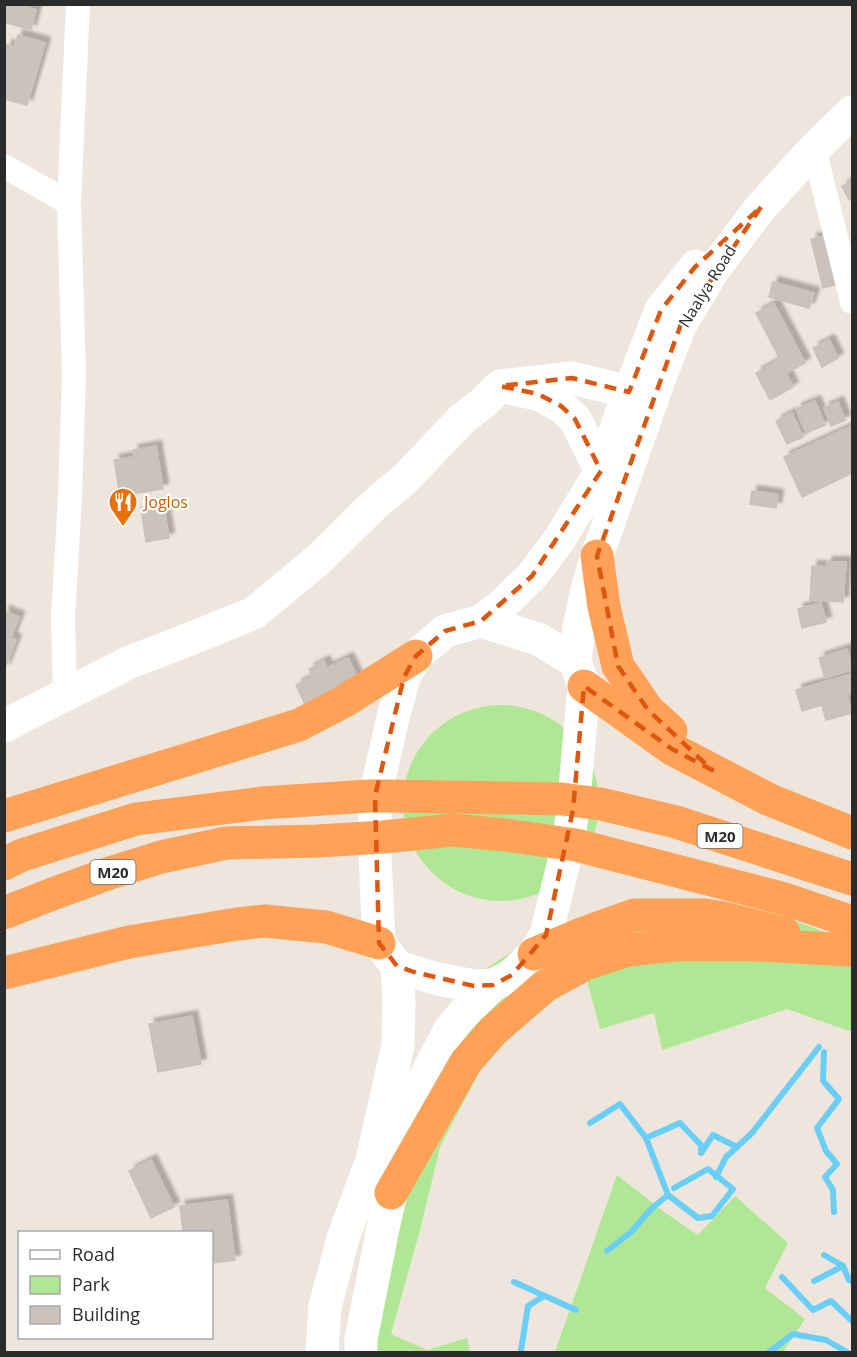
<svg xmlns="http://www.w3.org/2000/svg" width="857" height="1357" font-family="'Open Sans',sans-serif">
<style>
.green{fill:#b0e795}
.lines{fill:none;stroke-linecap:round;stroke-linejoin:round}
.stream{stroke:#69cff6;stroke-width:6}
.building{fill:#c9c3bc;stroke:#c9c2b5;stroke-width:1.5;filter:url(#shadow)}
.street{stroke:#fff;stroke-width:24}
.secondary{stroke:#fff;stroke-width:33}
.highway{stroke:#ffa156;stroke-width:33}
.marked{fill:none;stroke:#df570e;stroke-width:4.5;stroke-dasharray:12 8;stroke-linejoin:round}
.labels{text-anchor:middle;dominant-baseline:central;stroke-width:4.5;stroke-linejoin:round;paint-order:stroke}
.shield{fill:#fff;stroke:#6b6b6b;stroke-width:1.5}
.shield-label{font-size:15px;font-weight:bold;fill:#2b2b2b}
.street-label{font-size:16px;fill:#2b2b2b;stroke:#fff}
.food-label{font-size:16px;fill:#c56008;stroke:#fff;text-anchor:start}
</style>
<defs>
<filter id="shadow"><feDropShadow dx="5.5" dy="-5.5" stdDeviation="1.5" flood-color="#0004"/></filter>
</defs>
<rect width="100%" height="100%" fill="#eee6dc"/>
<g class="green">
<circle cx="501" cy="803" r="98"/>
<polygon points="696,905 774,913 852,942 852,1032 787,1009 662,1050 654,1013 600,1029 587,980 521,1016 486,1059 440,1147 420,1230 391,1334 427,1350 467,1338 470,1352 356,1352 480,972 517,949"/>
<polygon points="617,1175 664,1212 698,1235 735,1196 788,1243 765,1288 805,1319 783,1352 555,1352"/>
</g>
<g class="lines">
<g class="stream">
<polyline points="824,1052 823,1081 839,1099 817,1128 826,1151 837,1164 825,1177 833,1190 834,1212"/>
<polyline points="590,1123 620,1104 646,1138 668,1195 698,1218 712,1216 733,1189 708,1169 674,1188"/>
<polyline points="646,1138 680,1123 701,1145 701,1152"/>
<polyline points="701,1153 713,1135 737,1147 752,1133 819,1047"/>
<polyline points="716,1177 726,1157 737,1147"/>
<polyline points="607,1251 631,1232 651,1209 668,1195"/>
<polyline points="824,1255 843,1266 849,1280 852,1281"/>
<polyline points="782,1277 813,1310 831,1301 852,1321"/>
<polyline points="814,1281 843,1266"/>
<polyline points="514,1282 576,1310"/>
<polyline points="521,1350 528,1306 544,1296"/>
<polyline points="769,1352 793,1334 826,1340 847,1352"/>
</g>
</g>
<g class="building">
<polygon points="4,4 17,4 36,10 31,30 4,22"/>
<polygon points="18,35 45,43 27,105 4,99 4,54 7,45 14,47"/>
<polygon points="852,181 852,198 849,200 842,186"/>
<polygon points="826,236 838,284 823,288 811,239"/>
<polygon points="773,282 814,293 809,308 769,297"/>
<polygon points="774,304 805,363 787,373 756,313"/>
<polygon points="829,340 838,358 822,367 813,348"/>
<polygon points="779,360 793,387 770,400 756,373"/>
<polygon points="815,401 825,425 806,433 796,409"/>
<polygon points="838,402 845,420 831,426 824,408"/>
<polygon points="792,413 803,437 787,444 776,421"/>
<polygon points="852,426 852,473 802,497 784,457"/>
<polygon points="156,446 163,489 120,496 114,460 134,457 133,450"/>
<polygon points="752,491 778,495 776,508 750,504"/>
<polygon points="163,503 169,538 146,542 141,507"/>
<polygon points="827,562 846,562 843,602 810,600 812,566 826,567"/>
<polygon points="821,603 826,622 802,628 798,609"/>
<polygon points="4,611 19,617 11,638 16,640 4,670"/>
<polygon points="847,649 852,669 825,678 819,658"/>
<polygon points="348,658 362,688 309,713 296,685 312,677 309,669 324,661 327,668"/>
<polygon points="852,674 852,693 847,695 852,713 826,720 822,705 802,711 796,690"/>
<polygon points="192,1016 201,1064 158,1072 149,1024"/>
<polygon points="151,1160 174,1207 151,1218 129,1171"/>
<polygon points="227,1200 235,1260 212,1263 212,1232 183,1232 180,1206"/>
</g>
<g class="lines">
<g class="street">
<polyline points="814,149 852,302"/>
<polyline points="4,166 69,203"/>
<polyline points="65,695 63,618 70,496 74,376 69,203 78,4"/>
</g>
<g class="secondary">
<polyline points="513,389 538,394 561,406 575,419 601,471"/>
<polygon points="481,621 538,639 575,661 584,686 573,810 567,849 546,935 534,954 512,975 493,985 474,986 438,979 414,972 397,966 379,943 375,856 375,796 393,718 404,677 416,656 445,631"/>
<polyline points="481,621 502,605 532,576 559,540 601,471 624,406 661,310 696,266"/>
<polyline points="575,661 579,627 587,590 597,556 660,377 681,324 714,269 761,207 814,149 852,112"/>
<polyline points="4,726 128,663 200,635 254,613 318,560 376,503 405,479 462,419 483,403 500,386 572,378 629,392 652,401"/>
<polyline points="322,1352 325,1307 343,1238 372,1160 398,1045 399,1002 397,966"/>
<polyline points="361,1352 361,1339 383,1228 403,1140 413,1106 424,1079 449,1031 463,1014 493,985"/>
</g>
<g class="highway">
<polyline points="597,556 604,607 618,666 648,710 671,731"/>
<polyline points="584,686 672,749 770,800 852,833"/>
<polyline points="4,816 299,725 343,702 416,656"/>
<polyline points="4,864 22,855 136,819 262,803 368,796 386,796 562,799 601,804 676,822 852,879"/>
<polyline points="4,913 55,893 110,873 161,857 226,843 318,841 383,837 453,830 505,835 576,845 785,899 852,922"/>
<polyline points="534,954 584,933 634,915 705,915 724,918 784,933"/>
<polyline points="4,973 129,942 237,924 265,921 326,927 379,943"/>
<polyline points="391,1193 466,1062 493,1031 545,986 585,964 628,950 675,945 757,945 851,950"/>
</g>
</g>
<path class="marked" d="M761,207L681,324L597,556L618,666L648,710L712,770L672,749L584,686L573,810L546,935L512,975L493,985L474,986L414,972L397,966L379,943L375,796L404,677L416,656L445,631L481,621L532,576L601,471L575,419L561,406L538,394L500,386L572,378L629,392L661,310L695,267Z"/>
<defs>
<g id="restaurant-pin" transform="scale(1.5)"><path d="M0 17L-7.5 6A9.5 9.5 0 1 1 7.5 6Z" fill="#e8710a" stroke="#fff"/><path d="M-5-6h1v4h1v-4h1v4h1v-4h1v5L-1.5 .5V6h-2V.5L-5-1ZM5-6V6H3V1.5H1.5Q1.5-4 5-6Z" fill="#fff"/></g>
</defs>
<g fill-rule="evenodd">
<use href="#restaurant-pin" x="123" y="502"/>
</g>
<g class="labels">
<g class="shield">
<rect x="697.5" y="824" width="45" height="24" rx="4.5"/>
<rect x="90.5" y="860" width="45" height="24" rx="4.5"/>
</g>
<g class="shield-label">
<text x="720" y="836">M20</text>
<text x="113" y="872">M20</text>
</g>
<g class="street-label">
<text transform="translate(707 286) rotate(-58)">Naalya Road</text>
</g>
<g class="food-label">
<text x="144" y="502">Joglos</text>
</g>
</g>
<rect width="857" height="1357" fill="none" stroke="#2b2b2b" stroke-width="12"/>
<rect x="18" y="1231" width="195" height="108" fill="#ffffff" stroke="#aaaaaa" stroke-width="1.5"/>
<rect x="30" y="1250" width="30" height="9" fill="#ffffff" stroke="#aaaaaa" stroke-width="1.5"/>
<text x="72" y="1261" font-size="18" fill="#2b2b2b">Road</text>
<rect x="30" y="1276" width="30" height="18" fill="#b0e795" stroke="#aaaaaa" stroke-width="1.5"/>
<text x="72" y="1291" font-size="18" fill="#2b2b2b">Park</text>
<rect x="30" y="1306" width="30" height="18" fill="#c9c3bc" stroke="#aaaaaa" stroke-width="1.5"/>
<text x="72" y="1321" font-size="18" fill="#2b2b2b">Building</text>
</svg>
